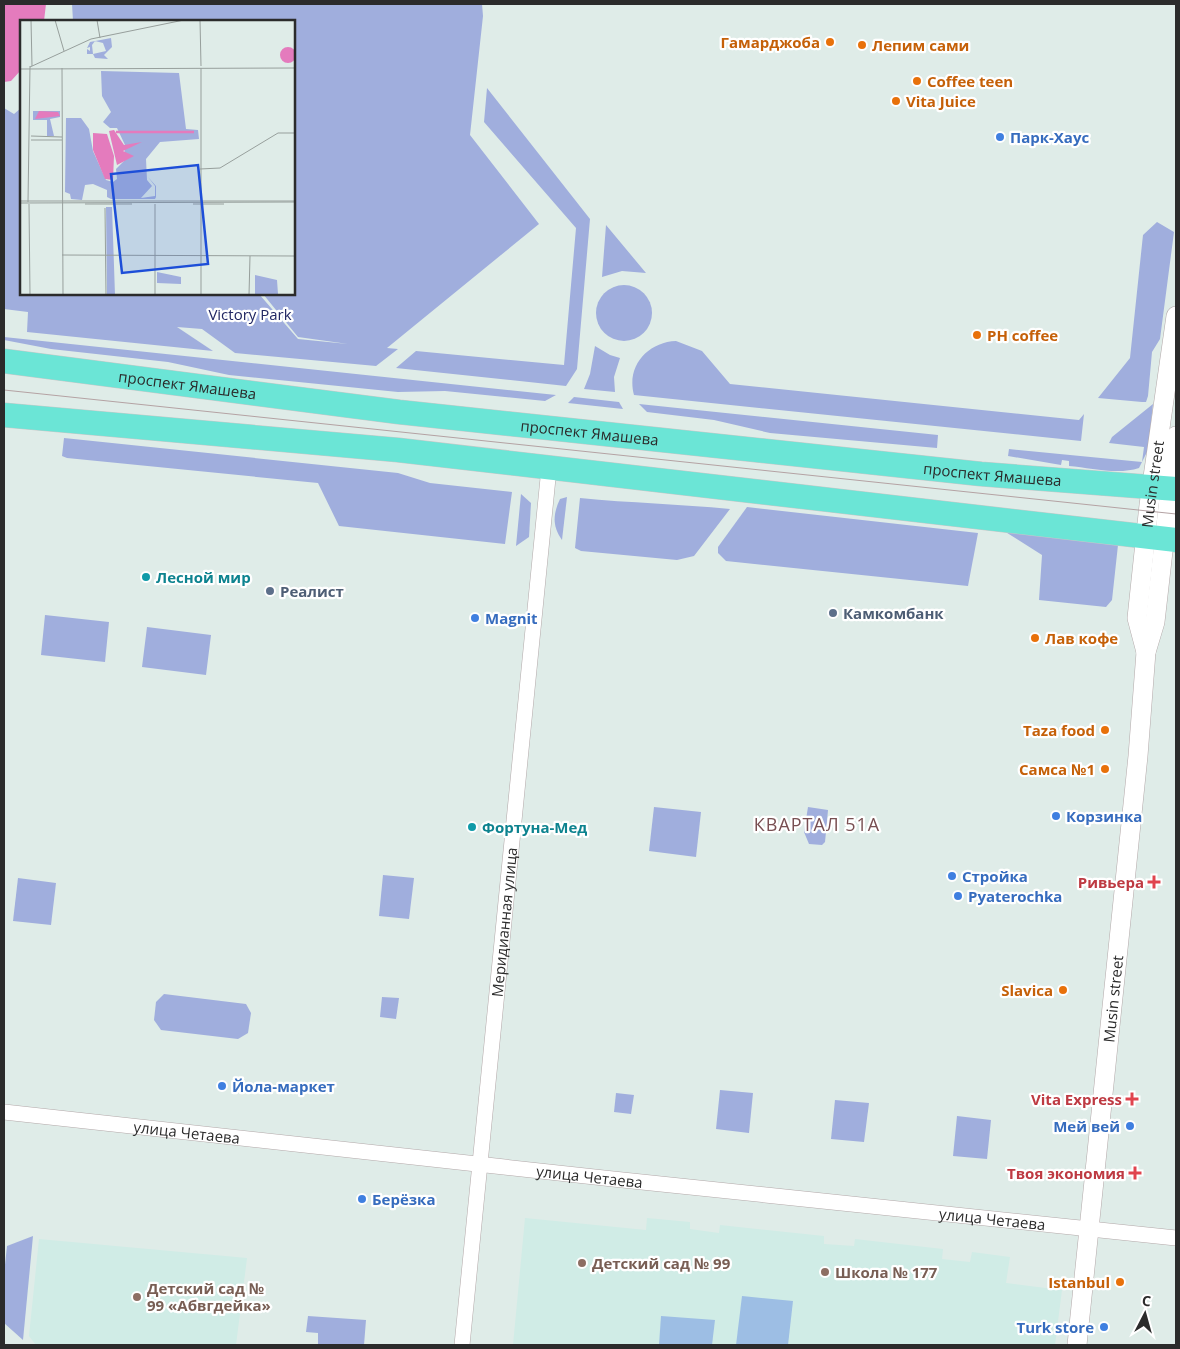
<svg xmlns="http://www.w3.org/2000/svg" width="1180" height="1349" font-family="'Open Sans',sans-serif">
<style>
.education{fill:#d0ece6}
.green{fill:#a0aedd}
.pitch{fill:#9dbee4}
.water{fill:#e47bbd}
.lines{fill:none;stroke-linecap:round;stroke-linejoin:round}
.minor-casing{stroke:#b3a8a9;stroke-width:16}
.tertiary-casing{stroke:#b3a8a9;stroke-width:20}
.primary-casing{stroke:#c8c8c8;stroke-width:25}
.minor{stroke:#fff;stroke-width:15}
.tertiary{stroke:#fff;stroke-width:19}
.primary{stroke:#6be5d6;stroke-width:24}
.tram{stroke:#b4a2a3;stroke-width:1}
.food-dot{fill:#e8710a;stroke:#fff;stroke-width:2}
.shop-dot{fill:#3f7fe0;stroke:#fff;stroke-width:2}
.culture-dot{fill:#0f9aa8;stroke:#fff;stroke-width:2}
.service-dot{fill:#5c6f8a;stroke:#fff;stroke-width:2}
.health-dot{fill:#e0444e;stroke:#fff;stroke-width:2}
.education-dot{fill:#8d6e63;stroke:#fff;stroke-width:2}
.labels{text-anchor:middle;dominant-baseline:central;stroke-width:4.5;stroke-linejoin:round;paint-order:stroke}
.food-label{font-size:15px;font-weight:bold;fill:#c56008;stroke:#fff;text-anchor:end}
.shop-label{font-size:15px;font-weight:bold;fill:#366cbe;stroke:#fff;text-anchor:start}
.park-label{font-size:15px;fill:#212763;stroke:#fff}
.street-label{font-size:15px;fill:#2b2b2b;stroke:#fff}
.culture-label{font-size:15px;font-weight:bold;fill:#0d838f;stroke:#fff;text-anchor:start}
.service-label{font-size:15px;font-weight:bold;fill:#4e5e75;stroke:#fff;text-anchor:start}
.health-label{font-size:15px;font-weight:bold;fill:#be3a42;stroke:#fff;text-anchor:end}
.education-label{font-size:15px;font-weight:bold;fill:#785e54;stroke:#fff;text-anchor:start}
.quarter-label{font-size:18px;letter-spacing:1px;fill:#784f52;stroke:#fff}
.inset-river{fill:none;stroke:#e47bbd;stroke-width:2.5}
.inset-road{fill:none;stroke:#979f9c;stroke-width:1}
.view{fill:#1d4ed8;fill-opacity:0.15;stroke:#1d4ed8;stroke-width:2.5}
.inset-edge{fill:none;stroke:#2b2b2b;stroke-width:2.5}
</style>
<rect width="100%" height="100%" fill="#dfece8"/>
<g class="education">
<polygon points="525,1218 646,1230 647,1218 690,1222 690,1229 719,1233 720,1225 824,1236 824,1244 854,1246 855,1239 943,1249 942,1259 970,1262 972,1252 1010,1257 1006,1283 1062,1290 1055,1345 513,1345"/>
<polygon points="39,1239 247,1258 236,1345 36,1345 29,1336"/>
</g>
<g class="green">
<polygon points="72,4 482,4 483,16 470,135 539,224 387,348 398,349 376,366 235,353 202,329 177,327 213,351 27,332 28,312 4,309 4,108 14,114 21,108 21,294 259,294 298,339 348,344 298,337 263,294 294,294 294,21 73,21"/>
<polygon points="487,88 590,219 577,369 566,386 396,368 416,351 564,365 576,228 484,122"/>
<polygon points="1157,222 1174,232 1160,339 1152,352 1148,396 1146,402 1142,402 1098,398 1130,358 1143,235"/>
<polygon points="606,225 646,273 622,271 602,277"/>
<circle cx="624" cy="313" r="28"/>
<polygon points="4,337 556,395 545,401 445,391 398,392 229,375 168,362 51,349 4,340"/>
<path d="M676,341L702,351L730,384L1079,420L1084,414L1081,441L634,395C626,366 648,342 676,341Z"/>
<polygon points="595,346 610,355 620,358 614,377 615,392 584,389 590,374"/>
<polygon points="574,397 619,402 623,409 568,403"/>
<polygon points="639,404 938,435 937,448 770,433 714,420 647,412"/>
<path d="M1153,404L1148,450L1139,468C1118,475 1091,468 1069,466V461L1062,460L1061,465L1008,456L1009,449L1142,462L1144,447L1109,443L1112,437Z"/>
<polygon points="64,438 398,473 430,483 512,492 505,544 339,526 318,483 67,458 62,456"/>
<polygon points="521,494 531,503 529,537 516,546"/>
<path d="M567,497L562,540C552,526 553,514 560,499Z"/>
<path d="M580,498C630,503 680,504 730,509L694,556L677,560L581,551L575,548Z"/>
<polygon points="747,507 978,533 968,586 726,561 718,553 718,547"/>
<polygon points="1004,531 1118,545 1112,600 1106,607 1039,600 1042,555"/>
<polygon points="45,615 109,622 105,662 41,655"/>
<polygon points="147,627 211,635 206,675 142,667"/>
<polygon points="654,807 701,812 696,857 649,851"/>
<polygon points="808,807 828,810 825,842 822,845 809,844 804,832"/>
<polygon points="383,875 414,878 409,919 379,916"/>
<polygon points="18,878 56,883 51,925 13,921"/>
<polygon points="164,994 246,1004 251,1013 248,1033 238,1039 161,1030 154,1020 156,1002"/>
<polygon points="382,997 399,998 396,1019 380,1017"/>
<polygon points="720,1090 753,1093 749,1133 716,1129"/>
<polygon points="616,1093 634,1095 631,1114 614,1112"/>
<polygon points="835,1100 869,1103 864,1142 831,1139"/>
<polygon points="957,1116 991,1120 987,1159 953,1156"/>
<polygon points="33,1236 23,1340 4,1323 4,1274 7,1246"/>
<polygon points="308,1316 366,1320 364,1345 318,1345 318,1333 306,1332"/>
</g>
<g class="pitch">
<polygon points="742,1296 793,1301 788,1345 736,1345"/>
<polygon points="661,1316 715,1320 712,1345 659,1345"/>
</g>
<polygon class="water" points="4,4 46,4 44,21 21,21 21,70 11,81 4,82"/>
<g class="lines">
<g class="minor-casing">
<g id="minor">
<path id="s1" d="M4,1112L613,1179L1176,1238"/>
<path id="s2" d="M462,1345L549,468"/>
</g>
</g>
<g class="tertiary-casing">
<g id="tertiary">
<path id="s3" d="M1146,652L1137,618L1149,505L1176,316"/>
<path id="s4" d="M1077,1345L1138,756L1146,652L1155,622L1176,436"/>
</g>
</g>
<g class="primary-casing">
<g id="primary">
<path id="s5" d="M4,361L399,412L981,474L1176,489"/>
<polyline points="4,415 398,450 1176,540"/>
</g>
</g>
<use href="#minor" class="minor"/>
<use href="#tertiary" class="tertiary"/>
<use href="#primary" class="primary"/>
<polyline class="tram" points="4,390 1176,514"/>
</g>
<g class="food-dot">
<circle cx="830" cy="42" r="5"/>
<circle cx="862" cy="45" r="5"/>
<circle cx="917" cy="81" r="5"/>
<circle cx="896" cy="101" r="5"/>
<circle cx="977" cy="335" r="5"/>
<circle cx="1035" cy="638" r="5"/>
<circle cx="1105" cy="730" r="5"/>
<circle cx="1105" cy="769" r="5"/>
<circle cx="1063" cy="990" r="5"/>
<circle cx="1120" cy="1282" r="5"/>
</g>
<g class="shop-dot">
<circle cx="1000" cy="137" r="5"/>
<circle cx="475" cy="618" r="5"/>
<circle cx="1056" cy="816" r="5"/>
<circle cx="952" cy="876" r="5"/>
<circle cx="958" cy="896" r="5"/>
<circle cx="222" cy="1086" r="5"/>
<circle cx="1130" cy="1126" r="5"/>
<circle cx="362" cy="1199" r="5"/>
<circle cx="1104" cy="1327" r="5"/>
</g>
<g class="culture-dot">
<circle cx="146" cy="577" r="5"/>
<circle cx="472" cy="827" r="5"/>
</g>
<g class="service-dot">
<circle cx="270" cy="591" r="5"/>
<circle cx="833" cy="613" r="5"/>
</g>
<g class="health-dot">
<path d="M1151.5 874.5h5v5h5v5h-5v5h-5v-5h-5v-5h5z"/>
<path d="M1129.5 1091.5h5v5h5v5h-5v5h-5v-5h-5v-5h5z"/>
<path d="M1132.5 1165.5h5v5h5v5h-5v5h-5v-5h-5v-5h5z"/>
</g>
<g class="education-dot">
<circle cx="582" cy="1263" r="5"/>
<circle cx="825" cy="1272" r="5"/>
<circle cx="137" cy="1297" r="5"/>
</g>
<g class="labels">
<g class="food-label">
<text x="820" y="42">Гамарджоба</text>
<text x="872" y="45" text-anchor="start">Лепим сами</text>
<text x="927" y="81" text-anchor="start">Coffee teen</text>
<text x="906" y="101" text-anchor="start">Vita Juice</text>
<text x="987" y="335" text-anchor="start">PH coffee</text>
<text x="1045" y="638" text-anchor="start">Лав кофе</text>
<text x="1095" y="730">Taza food</text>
<text x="1095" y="769">Самса №1</text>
<text x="1053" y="990">Slavica</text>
<text x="1110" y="1282">Istanbul</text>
</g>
<g class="shop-label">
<text x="1010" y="137">Парк-Хаус</text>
<text x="485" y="618">Magnit</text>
<text x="1066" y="816">Корзинка</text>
<text x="962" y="876">Стройка</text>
<text x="968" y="896">Pyaterochka</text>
<text x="232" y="1086">Йола-маркет</text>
<text x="1120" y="1126" text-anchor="end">Мей вей</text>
<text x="372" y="1199">Берёзка</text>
<text x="1094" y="1327" text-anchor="end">Turk store</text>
</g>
<g class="park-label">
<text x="250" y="314">Victory Park</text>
</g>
<g class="street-label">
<text stroke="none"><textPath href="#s5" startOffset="185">проспект Ямашева</textPath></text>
<text stroke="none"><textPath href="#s5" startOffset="590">проспект Ямашева</textPath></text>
<text stroke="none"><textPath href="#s5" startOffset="995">проспект Ямашева</textPath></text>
<text stroke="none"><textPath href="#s3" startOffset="170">Musin street</textPath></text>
<text stroke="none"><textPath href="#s2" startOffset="425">Меридианная улица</textPath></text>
<text stroke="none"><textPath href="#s4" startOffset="348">Musin street</textPath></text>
<text stroke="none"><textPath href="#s1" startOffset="184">улица Четаева</textPath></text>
<text stroke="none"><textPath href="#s1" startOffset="589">улица Четаева</textPath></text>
<text stroke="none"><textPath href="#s1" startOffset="994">улица Четаева</textPath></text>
</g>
<g class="culture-label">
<text x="156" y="577">Лесной мир</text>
<text x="482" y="827">Фортуна-Мед</text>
</g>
<g class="service-label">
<text x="280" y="591">Реалист</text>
<text x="843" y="613">Камкомбанк</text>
</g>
<g class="health-label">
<text x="1144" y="882">Ривьера</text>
<text x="1122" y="1099">Vita Express</text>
<text x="1125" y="1173">Твоя экономия</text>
</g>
<g class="education-label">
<text x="592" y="1263">Детский сад № 99</text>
<text x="835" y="1272">Школа № 177</text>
<text x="147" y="1288">Детский сад №<tspan x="147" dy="17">99 «Абвгдейка»</tspan></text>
</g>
<g class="quarter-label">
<text x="817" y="824">КВАРТАЛ 51А</text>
</g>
</g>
<g transform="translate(20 20)">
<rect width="275" height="275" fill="#dfece8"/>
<path d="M91,18L92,27L84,35L88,39L75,38L73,34H67V29L70,31V27L67,28L70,22ZM75,21L83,23L86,31L73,34L72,25ZM81,51L159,53L166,109L178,110L179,119L140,122L126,139L127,160L132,166L121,178L135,176V166L128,157L136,166V177L135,179H91L87,177V170L73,164L65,165L62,180L51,179L50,174L45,172L46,98H61L69,109L73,131L86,160L93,162L97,159L96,149L104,141L105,125L97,108H90L83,102L91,92L82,76ZM13,91H40V97L30,99L34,116H27V100H13ZM86,187H92L95,275H87ZM137,252L161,257V264L137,263ZM235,255L257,260L258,274H235Z" fill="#a0aedd" fill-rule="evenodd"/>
<path d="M260 35a8 8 0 1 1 16 0a8 8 0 1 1-16 0ZM19,91L38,92L40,96L15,99ZM94,110L104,125L122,122L103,131L114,136L97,145L89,111ZM73,113L87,114L94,136L93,160L85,159L73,130Z" fill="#e47bbd"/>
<path class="inset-river" d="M96,112H174"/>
<path class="inset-road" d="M11,0L12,46M35,0L44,31M77,0L80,18M180,0L181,46M10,47L71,19L164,0M42,48L43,275M0,49L275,48M11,116L42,117M11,120H42M180,149L200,148L258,113H275M0,181H275M8,182L10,46M0,183L275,182M9,184L10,275M65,184H112M135,184V275M173,184H204M85,188L86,275M42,235L275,236M181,275V48M229,275L230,236"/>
<path class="view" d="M178,145L188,244L102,253L91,154Z"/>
<rect width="275" height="275" class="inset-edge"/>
</g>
<rect width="1180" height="1349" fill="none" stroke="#2b2b2b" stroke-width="10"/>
<g transform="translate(1145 1314) rotate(6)" stroke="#ffffff" stroke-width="4" paint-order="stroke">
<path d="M0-4L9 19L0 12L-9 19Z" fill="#2b2b2b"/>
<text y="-8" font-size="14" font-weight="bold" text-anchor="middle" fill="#2b2b2b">С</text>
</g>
</svg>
